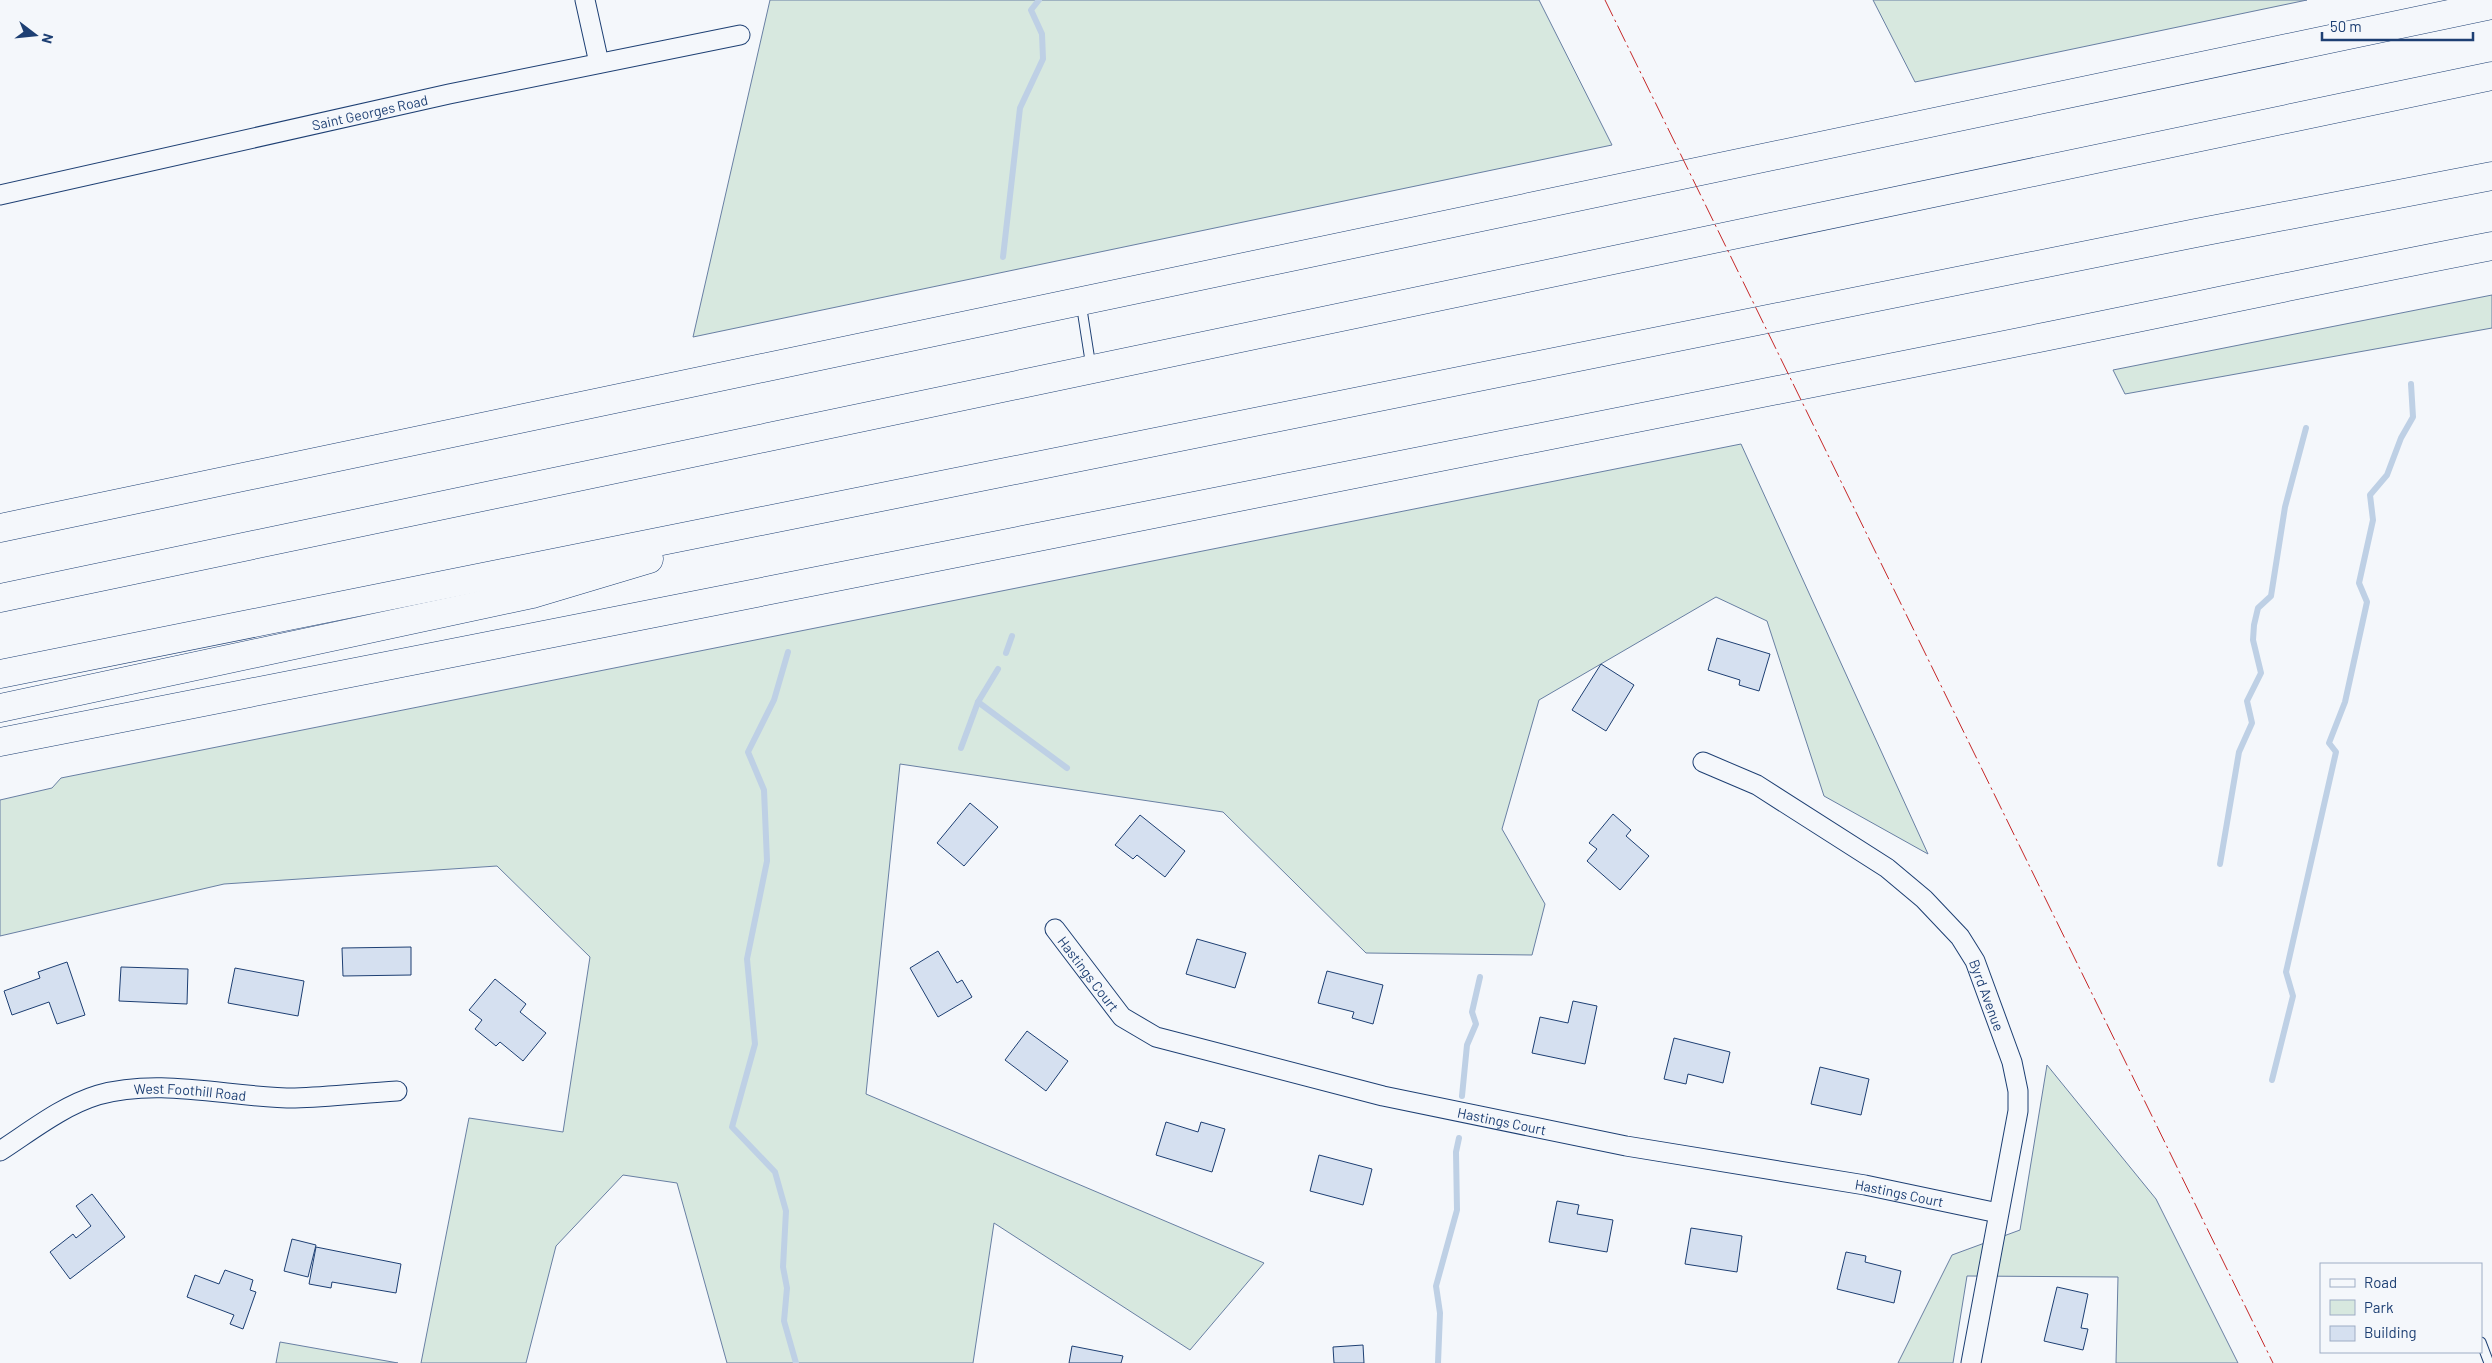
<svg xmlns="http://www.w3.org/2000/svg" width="2492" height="1363" font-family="Barlow,sans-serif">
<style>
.green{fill:#d7e8df;stroke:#687fa3}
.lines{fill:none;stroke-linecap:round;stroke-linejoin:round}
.stream{stroke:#bed0e5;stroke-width:6}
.building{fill:#d5e0f0;stroke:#1d3f73}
.service-casing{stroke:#1d3f73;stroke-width:11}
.minor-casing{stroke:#1d3f73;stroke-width:21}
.motorway-casing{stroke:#1d3f73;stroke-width:29}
.service{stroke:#f4f7fb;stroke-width:9}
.minor{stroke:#f4f7fb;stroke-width:19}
.motorway{stroke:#f4f7fb;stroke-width:28}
.power{stroke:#c62828;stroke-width:1;stroke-dasharray:18 4 2.5 4;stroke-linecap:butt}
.labels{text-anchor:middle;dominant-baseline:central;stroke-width:4;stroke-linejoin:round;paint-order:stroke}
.street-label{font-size:14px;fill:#1d3f73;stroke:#f4f7fb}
</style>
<rect width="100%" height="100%" fill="#f4f7fb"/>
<g class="green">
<polygon points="770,0 1539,0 1612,145 693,337"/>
<polygon points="1873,0 2307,0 1915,82"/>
<polygon points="2492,295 2492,328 2125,394 2113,370"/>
<polygon points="1741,444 1928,854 1824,796 1767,621 1716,597 1539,700 1502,829 1545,904 1532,955 1366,953 1223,812 900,764 866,1094 1264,1263 1190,1350 994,1223 973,1363 727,1363 677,1183 623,1175 556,1246 526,1363 421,1363 469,1118 563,1132 590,957 497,866 224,884 0,936 0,800 52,788 61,778"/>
<polygon points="2047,1065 2156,1199 2238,1363 2116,1363 2118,1277 1967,1276 1953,1363 1898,1363 1952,1255 2020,1230"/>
<polygon points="280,1342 398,1363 276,1363"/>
</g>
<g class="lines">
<g class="stream">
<polyline points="1003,257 1020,108 1043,59 1042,34 1031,10 1039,0"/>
<polyline points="788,652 774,700 748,752 764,790 767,861 747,959 755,1044 732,1127 775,1172 786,1211 783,1267 787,1288 784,1321 796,1363"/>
<polyline points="1006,653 1012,636"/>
<polyline points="978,702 1067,768"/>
<polyline points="961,748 978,702 998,669"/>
<polyline points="2220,864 2239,752 2252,723 2247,701 2261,673 2253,640 2254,625 2258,608 2271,596 2285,507 2306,428"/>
<polyline points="2272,1080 2293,996 2286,972 2336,752 2329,743 2345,702 2367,602 2359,583 2373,520 2370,495 2387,475 2401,438 2413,417 2411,384"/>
<polyline points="1462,1096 1467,1045 1476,1024 1472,1012 1480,977"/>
<polyline points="1438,1363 1440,1313 1436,1286 1457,1210 1456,1152 1459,1138"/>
</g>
</g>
<g class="building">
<polygon points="1717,638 1770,654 1759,691 1739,685 1740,680 1708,670"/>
<polygon points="1601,664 1634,685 1606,731 1572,710"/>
<polygon points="970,803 998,827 964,866 937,843"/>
<polygon points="1613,814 1631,830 1626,836 1649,856 1620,890 1587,861 1597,849 1589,843"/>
<polygon points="1140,815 1185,851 1165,877 1137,855 1133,859 1115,845"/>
<polygon points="1197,939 1246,953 1235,988 1186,974"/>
<polygon points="411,947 411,975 343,976 342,948"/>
<polygon points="938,951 957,983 962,980 972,997 938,1017 910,968"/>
<polygon points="67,962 85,1015 57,1024 49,1002 12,1015 4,991 40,978 38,972"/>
<polygon points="121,967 188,969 187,1004 119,1001"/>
<polygon points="235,968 304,981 298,1016 228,1003"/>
<polygon points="1327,971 1383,985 1373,1024 1352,1018 1354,1012 1318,1003"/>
<polygon points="495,979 526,1004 520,1012 546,1033 523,1061 500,1042 496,1046 475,1029 482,1020 469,1010"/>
<polygon points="1573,1001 1597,1006 1585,1064 1532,1053 1540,1017 1568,1023"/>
<polygon points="1027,1031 1068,1061 1046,1091 1005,1060"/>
<polygon points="1674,1038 1730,1052 1723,1083 1688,1074 1686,1084 1664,1079"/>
<polygon points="1820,1067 1869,1079 1861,1115 1811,1104"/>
<polygon points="1166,1122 1198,1132 1201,1122 1225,1129 1212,1172 1156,1155"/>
<polygon points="1319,1155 1372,1169 1363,1205 1310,1191"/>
<polygon points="92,1194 125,1237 70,1279 50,1252 73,1234 76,1238 91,1226 76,1206"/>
<polygon points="1557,1201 1579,1205 1577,1214 1613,1220 1607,1252 1549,1242"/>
<polygon points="1691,1228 1742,1236 1737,1272 1685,1264"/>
<polygon points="292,1239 316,1245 308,1277 284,1271"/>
<polygon points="316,1247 401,1264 396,1293 332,1282 331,1288 309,1284"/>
<polygon points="1846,1252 1866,1256 1865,1262 1901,1271 1894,1303 1837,1289"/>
<polygon points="225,1270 253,1280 250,1290 256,1292 243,1329 230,1324 234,1315 187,1297 195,1275 219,1284"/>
<polygon points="2057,1287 2088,1294 2081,1328 2088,1329 2083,1350 2044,1341"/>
<polygon points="1363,1345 1364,1363 1334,1363 1333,1347"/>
<polygon points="1072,1346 1123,1356 1121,1363 1069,1363"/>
</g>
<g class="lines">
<g class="service-casing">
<g id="service">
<polyline points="1081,303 1091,367"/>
<polyline points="2481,1342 2489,1363"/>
</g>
</g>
<g class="minor-casing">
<g id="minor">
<polyline points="585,0 599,63"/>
<path id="s1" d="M0,195L449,94L740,35"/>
<path id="s2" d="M1703,762L1757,785L1887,868L1924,899L1960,937L1975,961L2012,1062L2018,1091V1111L1971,1363"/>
<path id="s3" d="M1055,929L1122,1017L1156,1037L1383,1096L1626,1146L1865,1185L1998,1213"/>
<path id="s4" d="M0,1151C31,1131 62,1106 98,1095C161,1077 231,1098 295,1098C329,1097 363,1093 397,1091"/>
</g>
</g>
<g class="motorway-casing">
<g id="motorway">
<polyline points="0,528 2492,5"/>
<polyline points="0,598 2492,76"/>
<polyline points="0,674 2196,233 2492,176"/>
<polyline points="0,708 532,594 649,559"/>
<path d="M0,742C660,613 1319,481 1979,350C2150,316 2321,279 2492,246"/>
</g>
</g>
<use href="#service" class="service"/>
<use href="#minor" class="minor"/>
<use href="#motorway" class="motorway"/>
<polyline class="power" points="1605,0 2273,1363"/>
</g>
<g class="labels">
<g class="street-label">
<text stroke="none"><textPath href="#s1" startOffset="379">Saint Georges Road</textPath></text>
<text stroke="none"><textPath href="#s3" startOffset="56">Hastings Court</textPath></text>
<text stroke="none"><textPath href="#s2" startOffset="378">Byrd Avenue</textPath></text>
<text stroke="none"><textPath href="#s4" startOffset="206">West Foothill Road</textPath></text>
<text stroke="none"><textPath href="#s3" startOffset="506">Hastings Court</textPath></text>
<text stroke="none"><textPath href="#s3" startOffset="910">Hastings Court</textPath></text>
</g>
</g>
<rect x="2320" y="1263" width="162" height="90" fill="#f4f7fb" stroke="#9eadc5"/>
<rect x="2330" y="1279" width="25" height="8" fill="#f4f7fb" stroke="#9eadc5"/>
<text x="2364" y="1288" font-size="15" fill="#1d3f73">Road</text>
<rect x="2330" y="1300" width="25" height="15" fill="#d7e8df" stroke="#9eadc5"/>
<text x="2364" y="1313" font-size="15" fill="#1d3f73">Park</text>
<rect x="2330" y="1326" width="25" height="15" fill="#d5e0f0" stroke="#9eadc5"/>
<text x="2364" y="1338" font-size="15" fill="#1d3f73">Building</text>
<g transform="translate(35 35) rotate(106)" stroke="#f4f7fb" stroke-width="4" paint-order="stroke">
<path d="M0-4L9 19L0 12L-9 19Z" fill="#1d3f73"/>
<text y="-8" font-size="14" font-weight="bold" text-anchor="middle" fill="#1d3f73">N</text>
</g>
<path d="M2322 32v8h151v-8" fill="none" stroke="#1d3f73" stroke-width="2.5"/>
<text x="2330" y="32" font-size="15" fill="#1d3f73" stroke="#f4f7fb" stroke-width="4" paint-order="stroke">50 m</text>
</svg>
